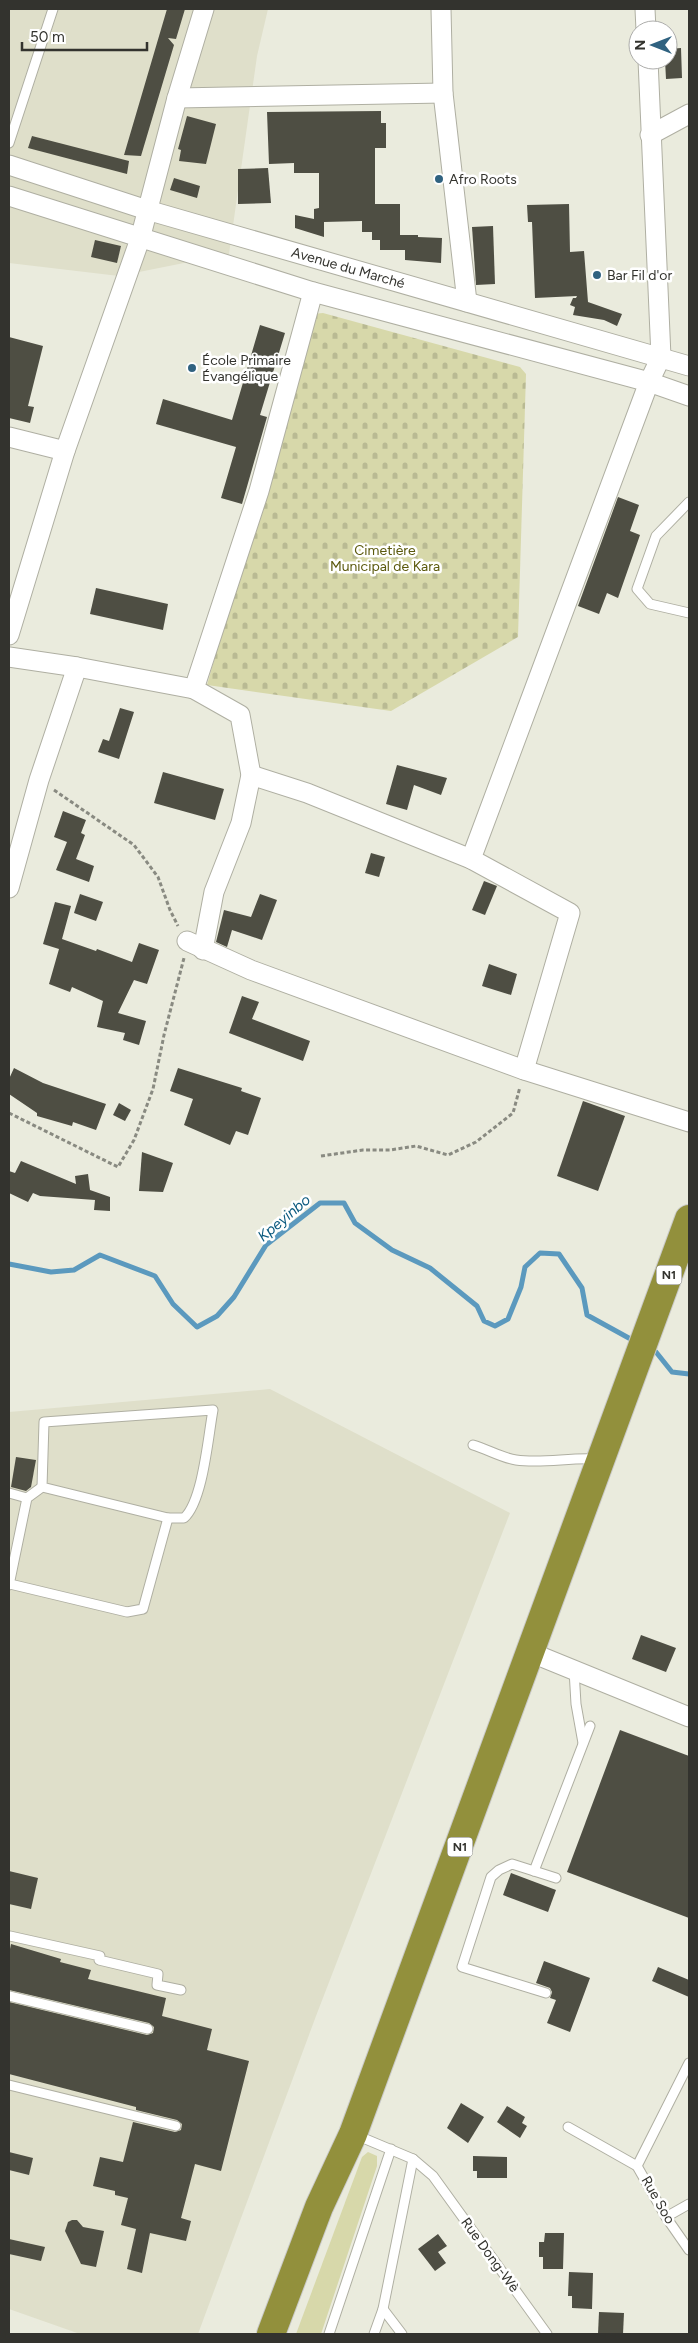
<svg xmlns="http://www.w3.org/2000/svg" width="698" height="2343" font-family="Figtree,sans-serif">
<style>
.built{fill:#dfdfca}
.cemetery{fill:url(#cemetery-stones)}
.green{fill:#d7d8aa}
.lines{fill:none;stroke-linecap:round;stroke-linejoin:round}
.stream{stroke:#5b99be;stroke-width:5}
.building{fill:#4e4e43}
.lane-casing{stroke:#afafa2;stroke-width:11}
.street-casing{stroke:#afafa2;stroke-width:21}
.highway-casing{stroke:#cacac9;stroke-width:30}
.path{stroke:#898a81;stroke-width:3;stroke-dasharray:4 2.5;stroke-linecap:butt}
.lane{stroke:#fff;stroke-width:9}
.street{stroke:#fff;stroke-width:19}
.highway{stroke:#92903c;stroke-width:28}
.poi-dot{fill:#306280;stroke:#fff;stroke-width:2}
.labels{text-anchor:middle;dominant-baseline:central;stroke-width:5;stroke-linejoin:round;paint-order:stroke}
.shield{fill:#fff;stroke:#70706d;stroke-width:1}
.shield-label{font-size:12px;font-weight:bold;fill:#33332e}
.poi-label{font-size:14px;fill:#33332e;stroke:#fff;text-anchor:start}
.street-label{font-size:14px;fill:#33332e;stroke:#fff}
.park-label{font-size:14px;fill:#5b590d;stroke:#fff}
.water-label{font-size:15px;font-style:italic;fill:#0b5a7f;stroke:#fff}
</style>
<defs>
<pattern id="cemetery-stones" width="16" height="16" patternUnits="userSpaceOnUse" patternTransform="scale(1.25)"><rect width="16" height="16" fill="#d7d8aa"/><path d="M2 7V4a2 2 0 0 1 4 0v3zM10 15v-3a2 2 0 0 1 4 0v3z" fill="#b9ba93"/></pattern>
</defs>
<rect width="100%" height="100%" fill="#eaebdd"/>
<g class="built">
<polygon points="9,9 268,9 257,56 229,254 119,276 9,263"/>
<polygon points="270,1389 510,1513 316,2016 198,2334 80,2334 9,2309 9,1412"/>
</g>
<polygon class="cemetery" points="323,313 520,367 526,374 518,637 391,711 207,685 312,314"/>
<polygon class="green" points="368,2152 377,2156 377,2166 321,2334 296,2334 362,2157"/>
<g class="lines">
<g class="stream">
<polyline points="9,1264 51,1272 74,1270 100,1255 155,1276 173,1304 197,1327 217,1316 234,1297 266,1245 320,1203 344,1203 355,1223 392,1250 430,1268 477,1306 484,1321 495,1326 508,1319 521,1287 525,1267 540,1253 559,1254 582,1288 587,1315 636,1342"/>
<polyline points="650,1349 656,1352 672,1372 689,1374"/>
</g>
</g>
<g class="building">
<polygon points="167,9 185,9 176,39 168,38 174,45 141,156 124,155"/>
<polygon points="681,48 682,78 666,79 665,60 668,60 668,49"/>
<polygon points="381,111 381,123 386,123 386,148 375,148 375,204 400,204 400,235 418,235 418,237 442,238 441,263 405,260 405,250 380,250 380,240 372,240 372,232 362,232 362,221 324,222 324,237 295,228 295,215 314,219 314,209 319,208 319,173 294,173 294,163 269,164 267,112"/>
<polygon points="187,116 216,124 206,164 179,161 181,150 178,149"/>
<polygon points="32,136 129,161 127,174 28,148"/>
<polygon points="268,168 271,203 238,204 238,169"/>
<polygon points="174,178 200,186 197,198 170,190"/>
<polygon points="569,204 570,252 584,251 588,302 622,314 617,326 604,320 573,315 575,307 570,305 573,298 576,298 577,296 535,298 532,222 528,222 527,205"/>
<polygon points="493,226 495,284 476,285 472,227"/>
<polygon points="95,240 121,246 117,263 91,257"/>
<polygon points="260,325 285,333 260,415 267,417 242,504 221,498 236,447 156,424 163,399 232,420"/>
<polygon points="9,337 43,346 28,406 34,407 30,423 9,418"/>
<polygon points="618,497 639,505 630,531 640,535 618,598 607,593 599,614 578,606"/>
<polygon points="96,588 168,604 163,630 90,614"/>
<polygon points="120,708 134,712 119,759 98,752 103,739 109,741"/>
<polygon points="397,765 447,778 441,795 414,785 407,810 386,804"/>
<polygon points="163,772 224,789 215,820 154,803"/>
<polygon points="63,811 86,820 81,833 85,835 76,859 94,866 89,882 56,870 67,842 54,837"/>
<polygon points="371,853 385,857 379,877 365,873"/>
<polygon points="484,881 497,886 485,915 472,910"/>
<polygon points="80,894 103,902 96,921 74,913"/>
<polygon points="260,894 277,900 262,940 232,930 227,947 216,942 224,910 251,917"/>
<polygon points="55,902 71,906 62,939 96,951 97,949 132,962 139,943 159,950 147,984 134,980 118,1013 146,1021 139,1045 123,1040 125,1033 97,1027 103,1001 72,987 70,992 49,984 59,949 43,944"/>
<polygon points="489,964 517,974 511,995 482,986"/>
<polygon points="242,996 259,1002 252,1019 310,1041 303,1061 229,1033"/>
<polygon points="14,1068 43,1083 106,1104 96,1130 73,1122 72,1126 37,1116 37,1113 9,1094 9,1079"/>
<polygon points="178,1068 242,1088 241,1091 261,1098 248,1135 236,1131 230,1145 184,1125 193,1099 170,1091"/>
<polygon points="583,1101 625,1116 598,1191 557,1176"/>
<polygon points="119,1103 131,1110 125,1121 113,1115"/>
<polygon points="142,1152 173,1163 163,1192 139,1191"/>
<polygon points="21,1161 76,1184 75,1176 88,1174 90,1190 110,1197 110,1211 94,1210 95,1200 40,1196 33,1193 28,1202 9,1193 9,1171 15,1173"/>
<polygon points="16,1457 36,1460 31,1487 26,1491 11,1487"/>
<polygon points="641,1635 676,1648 666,1672 632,1659"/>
<polygon points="620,1730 689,1756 689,1918 567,1872"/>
<polygon points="9,1871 38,1878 31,1909 9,1904"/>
<polygon points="511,1873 556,1890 548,1912 503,1895"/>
<polygon points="11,1944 61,1959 60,1962 91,1970 88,1979 166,1998 162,2016 212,2029 207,2050 249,2061 221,2171 195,2164 181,2218 191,2221 186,2241 150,2233 142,2273 127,2269 136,2229 121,2225 128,2198 115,2195 115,2191 93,2186 100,2157 123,2162 133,2122 175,2132 181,2130 182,2124 177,2120 136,2110 136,2107 9,2074 9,2002 147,2035 153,2033 154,2027 149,2023 9,1990 9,1954"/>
<polygon points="544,1961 590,1978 570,2032 547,2023 556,2000 550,1998 552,1992 550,1988 536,1983"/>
<polygon points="658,1967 689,1980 689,1997 652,1981"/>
<polygon points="461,2103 484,2117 468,2143 447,2128"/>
<polygon points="507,2106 525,2117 522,2123 527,2126 520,2138 497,2122"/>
<polygon points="9,2152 33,2158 29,2175 9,2170"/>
<polygon points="473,2156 507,2157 507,2178 477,2178 477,2171 473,2171"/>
<polygon points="72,2220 77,2220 83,2227 104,2231 96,2267 81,2264 65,2231 68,2222"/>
<polygon points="545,2233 564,2233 563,2269 543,2269 543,2257 539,2257 539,2242 544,2242"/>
<polygon points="438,2234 447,2246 438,2252 446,2263 435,2271 418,2249"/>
<polygon points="9,2239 45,2247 41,2261 9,2254"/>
<polygon points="569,2272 593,2273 592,2309 572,2308 572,2296 568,2296"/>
<polygon points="599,2312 624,2313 623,2334 598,2334"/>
</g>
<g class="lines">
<g class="lane-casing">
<g id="lane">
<polyline points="9,143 53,9"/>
<polyline points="689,502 656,536 637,589 650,604 689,613"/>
<path d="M213,1410C208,1437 203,1501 184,1518H168L42,1487L44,1422Z"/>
<path d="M473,1445C487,1449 502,1458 516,1460C543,1464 570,1457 597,1459"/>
<polyline points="9,1493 27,1498"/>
<polyline points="10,1584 127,1612 143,1609 168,1518"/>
<polyline points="9,1585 27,1498 42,1487"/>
<polyline points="574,1670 576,1704 583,1743"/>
<polyline points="534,1871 590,1726"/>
<polyline points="10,1936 100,1956 99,1960 158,1974 157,1985 181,1990"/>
<polyline points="546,1993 462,1967 491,1877 499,1870 512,1864 556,1878"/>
<polyline points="9,1996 148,2029"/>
<polyline points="9,2085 176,2126"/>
<polyline points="568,2127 637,2166 666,2217 689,2250"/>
<polyline points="356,2135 413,2159 433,2176 547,2334"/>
<polyline points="637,2166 689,2063"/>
<polyline points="666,2217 689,2204"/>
<polyline points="383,2309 402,2334"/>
<polyline points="329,2334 391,2149"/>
<polyline points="374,2334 383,2309 413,2159"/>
</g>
</g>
<g class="street-casing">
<g id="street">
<polyline points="441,9 443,93 467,302"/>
<polyline points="645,9 646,30"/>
<polyline points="177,98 443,93"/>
<polyline points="650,135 689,114"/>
<polyline points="9,165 147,210 689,366"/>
<polyline points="9,196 313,292 649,382 689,396"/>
<polyline points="9,437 65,451"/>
<polyline points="9,635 65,451 140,239 177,98 204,9"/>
<polyline points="9,657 77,667 194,689"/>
<polyline points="251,775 307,793 471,859 570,913 524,1070"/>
<polyline points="471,859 649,382 661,357 648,60"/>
<polyline points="9,888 39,780 77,667"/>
<polyline points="187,941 251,970 524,1070 689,1122"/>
<polyline points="203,950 214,892 241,823 251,775 240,715 194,689 259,491 313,292"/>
<polyline points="532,1653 689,1717"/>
</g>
</g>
<g class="highway-casing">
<polyline id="highway" points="271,2334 319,2207 353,2134 689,1219"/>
</g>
<g class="path">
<polyline points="54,790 134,845 158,877 170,910 178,926"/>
<polyline points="9,1113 118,1167 134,1140 153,1089 164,1035 184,958"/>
<polyline points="321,1156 363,1150 390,1150 416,1146 448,1155 476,1142 513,1113 520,1087"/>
</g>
<use href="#lane" class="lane"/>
<use href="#street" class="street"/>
<use href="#highway" class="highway"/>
</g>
<g class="poi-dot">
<circle cx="439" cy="179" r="5"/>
<circle cx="597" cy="275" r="5"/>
<circle cx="192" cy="368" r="5"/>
</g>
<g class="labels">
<g class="shield">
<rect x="656.5" y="1265.5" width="25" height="19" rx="4"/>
<rect x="447.5" y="1837.5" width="25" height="19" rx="4"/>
</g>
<g class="shield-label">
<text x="669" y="1275">N1</text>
<text x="460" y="1847">N1</text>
</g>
<g class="poi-label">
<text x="449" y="179">Afro Roots</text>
<text x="607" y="275">Bar Fil d'or</text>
<text x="202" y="360">École Primaire<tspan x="202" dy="16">Évangélique</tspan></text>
</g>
<g class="street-label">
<text transform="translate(348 268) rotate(16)">Avenue du Marché</text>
<text transform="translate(658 2200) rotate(60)">Rue Soo</text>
<text transform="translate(490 2255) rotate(54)">Rue Dong-Wè</text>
</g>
<g class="park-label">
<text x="385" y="550">Cimetière<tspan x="385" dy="16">Municipal de Kara</tspan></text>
</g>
<g class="water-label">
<text transform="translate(284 1218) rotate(-40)">Kpeyinbo</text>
</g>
</g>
<rect width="698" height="2343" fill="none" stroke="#33332e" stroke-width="20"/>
<g transform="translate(653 45) rotate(270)"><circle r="24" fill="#ffffff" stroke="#adadab"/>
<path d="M0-4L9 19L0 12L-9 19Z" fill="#306280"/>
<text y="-8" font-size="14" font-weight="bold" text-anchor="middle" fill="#33332e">N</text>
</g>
<path d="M22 42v8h125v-8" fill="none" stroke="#33332e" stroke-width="2.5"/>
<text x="30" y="42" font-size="15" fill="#33332e" stroke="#ffffff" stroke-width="4" paint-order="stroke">50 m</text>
</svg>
